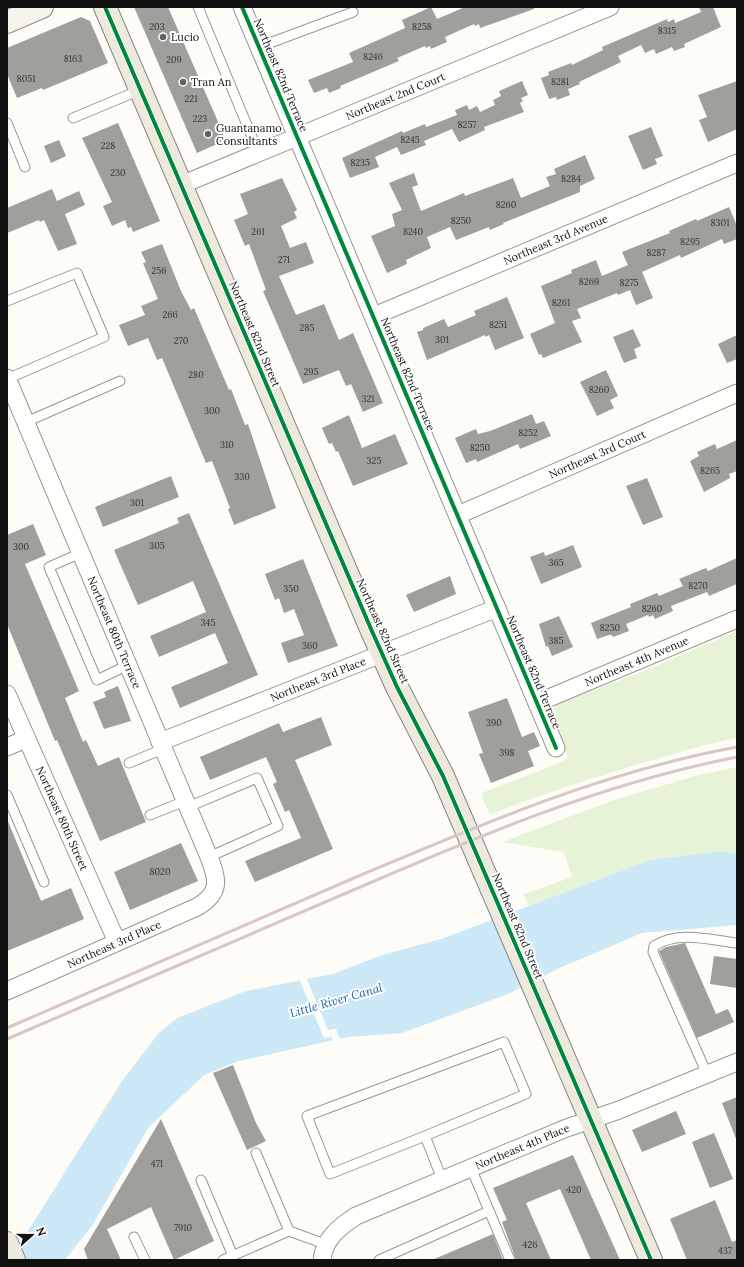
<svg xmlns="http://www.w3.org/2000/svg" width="744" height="1267" font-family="Lora,serif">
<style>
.green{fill:#e7f3d7}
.water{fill:#cde8f7}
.pier{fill:#fdfcf7}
.building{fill:#a19f9c}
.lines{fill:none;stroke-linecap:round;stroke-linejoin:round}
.lane-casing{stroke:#979795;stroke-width:11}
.street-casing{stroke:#979795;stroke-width:19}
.secondary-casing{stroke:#8e8d8b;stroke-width:24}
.primary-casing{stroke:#858482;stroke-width:24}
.lane{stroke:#fffffe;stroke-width:9}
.street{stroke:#fffffe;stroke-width:17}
.secondary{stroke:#f6f4eb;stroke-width:22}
.primary{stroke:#ede9dc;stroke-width:22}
.rail{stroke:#d9c6c7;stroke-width:3}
.cycleway-casing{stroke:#fff;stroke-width:6}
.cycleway{stroke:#00873e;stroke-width:4}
.poi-dot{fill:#646362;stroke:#fff;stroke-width:1.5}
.labels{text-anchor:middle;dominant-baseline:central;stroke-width:4;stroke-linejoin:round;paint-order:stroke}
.number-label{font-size:9px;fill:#353434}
.poi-label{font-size:11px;fill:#111;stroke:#fff;text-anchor:start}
.street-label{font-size:11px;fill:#111;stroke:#fff}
.water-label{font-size:12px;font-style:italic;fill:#1768a6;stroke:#fff}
</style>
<rect width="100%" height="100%" fill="#fdfcf7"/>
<g class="green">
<path d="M737,631V738C706,744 676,753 646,762C593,778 541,794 490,815L482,797L484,792L555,765L568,758L551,711L557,704L639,673Z"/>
<polygon points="737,767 737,853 719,851 650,860 528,906 524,894 572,877 564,852 502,842 617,799 695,776"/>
</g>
<polygon class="water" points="719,851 737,853 737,925 642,933 562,967 508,994 402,1033 348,1037 239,1061 204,1075 148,1128 92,1226 65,1260 7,1260 28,1231 122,1081 158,1034 177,1018 246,991 333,974 379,956 441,939 650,860"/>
<polygon class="pier" points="306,977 328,1030 336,1029 340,1039 333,1041 332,1037 324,1038 299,979"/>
<g class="building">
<polygon points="134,7 168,7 226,140 197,153"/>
<polygon points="431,7 437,19 465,7 534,7 534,9 480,28 479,24 475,26 474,24 445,37 447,42 431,49 430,46 426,48 425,46 397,58 399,61 340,86 341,88 329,93 327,88 314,93 308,80 353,62 349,53 405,28 402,20"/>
<polygon points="699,7 713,7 721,27 684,44 685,47 674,51 672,47 656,54 654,49 645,53 641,45 618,56 621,62 579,82 580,84 568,89 570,95 557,100 556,97 549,99 541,78 549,75 548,72 571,63 572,65 603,50 602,47 667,19 668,22 674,19 675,23 701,12"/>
<polygon points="81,17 90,21 108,63 43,90 42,88 17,98 7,74 7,48"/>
<polygon points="522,81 528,95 521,98 523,101 520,103 524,112 484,127 485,130 459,142 452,129 424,141 426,145 401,155 397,147 375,157 379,167 350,178 342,158 402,131 403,133 425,124 426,127 457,115 455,110 467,105 469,110 477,106 480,112 495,105 493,100 501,96 499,91"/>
<polygon points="737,81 737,129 708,142 699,120 707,117 698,95"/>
<polygon points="118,123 160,221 133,232 131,227 128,228 125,220 112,226 103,206 112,202 82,138"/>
<polygon points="651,127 663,156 655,159 657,164 643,170 628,136"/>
<polygon points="59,140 66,156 51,163 44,146"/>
<polygon points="585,155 595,179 580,186 580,192 503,223 504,224 490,230 489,227 456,240 450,227 427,237 431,248 406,260 407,264 387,273 371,236 395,226 392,214 402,210 389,183 414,173 418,185 412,187 421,211 464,193 465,196 513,178 521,198 550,186 546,177 556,174 554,169"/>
<polygon points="282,178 297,210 294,212 297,218 281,226 290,248 306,242 314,263 279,276 296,315 324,304 339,340 353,333 383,403 363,412 351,384 346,386 339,370 303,384 263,291 266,290 249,244 245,246 234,220 248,214 240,194"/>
<polygon points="52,189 57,201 79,191 85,205 65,214 77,244 58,251 44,220 40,222 39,220 7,233 7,208"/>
<polygon points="729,207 737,226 737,239 724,244 722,239 681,258 680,255 642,272 653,298 636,305 630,290 618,295 617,293 577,309 581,318 572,321 582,342 543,358 541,354 539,355 530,334 555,323 541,286 572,273 571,270 596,260 602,276 628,265 622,252 670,233 669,231 696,219 697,221"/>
<polygon points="162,244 181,291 191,310 194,308 229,390 231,389 245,425 248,424 276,508 234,525 228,509 230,508 212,461 206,463 162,358 157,360 148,338 128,346 119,325 145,315 141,306 158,299 143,263 146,262 141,252"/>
<polygon points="507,297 524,338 495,350 489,335 486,337 485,335 427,360 417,332 423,330 423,328 444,319 448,327 476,315 474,311"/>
<polygon points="633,329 641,346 634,349 637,358 624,363 613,337"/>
<polygon points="737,335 737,359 727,363 718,344"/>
<polygon points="606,370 618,396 610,400 614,408 597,416 580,382"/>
<polygon points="532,414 536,424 544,421 551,436 520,449 518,444 477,462 476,459 466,463 455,438 476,429 478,434 490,431"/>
<polygon points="349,415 362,448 395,434 408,464 353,486 338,451 336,452 332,443 329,444 322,428"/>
<polygon points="737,440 737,471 729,474 730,478 704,492 690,461 699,456 697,452 715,444 717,449"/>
<polygon points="171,476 179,497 103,527 95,507"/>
<polygon points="647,478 663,517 643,525 626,486"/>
<polygon points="189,513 258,675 180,708 171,687 228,663 215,633 159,657 150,636 206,612 193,581 138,605 114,550 179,523 177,518"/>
<polygon points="33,524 46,555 25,564 79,691 65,698 83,742 86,740 98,766 119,757 146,822 100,841 57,740 55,741 7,624 7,535"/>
<polygon points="573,545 582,567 541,584 530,557 544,552 545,556"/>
<polygon points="737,558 737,584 709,596 707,592 671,606 673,611 655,619 653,615 649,617 648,615 626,624 629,631 613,637 612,635 609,635 597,639 591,623 631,607 630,604 657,593 659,596 683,586 679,579 706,568 708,571"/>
<polygon points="303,559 338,646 288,663 281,643 304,635 294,609 284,613 279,598 275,600 265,574"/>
<polygon points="450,576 456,594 414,612 406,595"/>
<polygon points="559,616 573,647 552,656 548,646 546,647 539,624"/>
<polygon points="118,686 131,721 104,729 93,702 106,697 104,692"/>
<polygon points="507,698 522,737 534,732 540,746 528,751 534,766 491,783 479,754 483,753 468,712"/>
<polygon points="321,717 332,745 295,760 333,849 255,882 245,861 301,838 289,810 285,812 273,784 277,782 266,757 210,780 200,757 279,723 283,732"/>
<polygon points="7,819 41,901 71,888 84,919 7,951"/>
<polygon points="181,843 198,881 130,910 114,872"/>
<polygon points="685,943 716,1014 728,1009 734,1022 697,1038 659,951 666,947"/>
<polygon points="714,956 737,959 737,988 710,984"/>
<polygon points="233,1065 256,1123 266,1141 247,1150 213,1073"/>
<polygon points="737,1097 737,1139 736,1139 722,1103"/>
<polygon points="676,1111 686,1134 642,1152 632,1130"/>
<polygon points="161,1119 214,1241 174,1260 151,1207 107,1229 121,1260 88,1260 84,1249"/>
<polygon points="714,1133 733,1179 710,1188 692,1142"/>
<polygon points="573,1155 620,1260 591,1260 560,1189 526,1203 551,1260 516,1260 502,1222 507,1220 493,1188"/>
<polygon points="715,1200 732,1242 737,1240 737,1260 687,1260 670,1219"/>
<polygon points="493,1234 503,1260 432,1260"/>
</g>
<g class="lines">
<g class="lane-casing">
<g id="lane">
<polyline points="198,7 259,154"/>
<polyline points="259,47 353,12"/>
<polyline points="73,118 140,90"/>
<polyline points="7,123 25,167"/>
<polyline points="7,301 77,273 104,337 7,379"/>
<polyline points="26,422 120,381"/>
<polyline points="81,553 49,567 97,680 128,665"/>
<polyline points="129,763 163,749"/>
<polyline points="7,795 44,882"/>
<polyline points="188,807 257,778 278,826 209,857"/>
<polyline points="150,815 185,801"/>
<path d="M707,1074L653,952L654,946C678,930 711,940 737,943"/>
<polyline points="425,1136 330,1174 307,1116 504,1042 526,1094 425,1136 442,1179"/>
<polyline points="256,1153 289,1231"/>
<polyline points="471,1168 510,1260"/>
<polyline points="201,1180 233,1256"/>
<polyline points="134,1237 145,1260"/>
<polyline points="223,1260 289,1231 325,1244"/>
<polyline points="379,1260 489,1211"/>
</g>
</g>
<g class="street-casing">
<g id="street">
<polyline points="242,7 556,748"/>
<path id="s1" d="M181,185L610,7"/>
<path id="s2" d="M374,316L737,163"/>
<path id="s3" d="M7,378L209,857C218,880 221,893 197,907L7,991"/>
<path id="s4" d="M458,515L737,393"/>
<path id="s5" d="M7,694L117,942"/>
<path id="s6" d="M537,703L737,619"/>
<path id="s7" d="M160,742L497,608"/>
<polyline points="7,747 26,739"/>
<path id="s8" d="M322,1260C324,1239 339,1227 356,1216L564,1129L619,1110L737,1062"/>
</g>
</g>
<g class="secondary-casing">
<polyline id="secondary" points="7,22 42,7"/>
</g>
<g class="primary-casing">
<g id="primary">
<polyline points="105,7 371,629 397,687 443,776 651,1260"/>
<polyline points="7,1243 14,1260"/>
</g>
</g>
<use href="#lane" class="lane"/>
<use href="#street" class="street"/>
<use href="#secondary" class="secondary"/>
<use href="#primary" class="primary"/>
<g class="rail">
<path d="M7,1028C125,977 243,925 361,875C484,823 606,771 737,747"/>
<path d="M7,1039C124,989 241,938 358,888C481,835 604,783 737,757"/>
</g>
<g class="cycleway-casing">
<g id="cycleway">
<polyline points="105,7 371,629 397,687 443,776 651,1260"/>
<polyline points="242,7 556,748"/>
</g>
</g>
<use href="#cycleway" class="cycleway"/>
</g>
<g class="poi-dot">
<circle cx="163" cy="37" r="4"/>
<circle cx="183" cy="82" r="4"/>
<circle cx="208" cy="134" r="4"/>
</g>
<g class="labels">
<g class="number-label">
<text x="157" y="26">203</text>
<text x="422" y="26">8258</text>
<text x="667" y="30">8315</text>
<text x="373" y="56">8246</text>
<text x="73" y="58">8163</text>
<text x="174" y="59">209</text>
<text x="26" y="78">8051</text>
<text x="560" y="81">8281</text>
<text x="191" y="98">221</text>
<text x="200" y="118">223</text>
<text x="467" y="124">8257</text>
<text x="410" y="139">8245</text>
<text x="108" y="145">228</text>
<text x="360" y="162">8235</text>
<text x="118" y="172">230</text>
<text x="571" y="178">8284</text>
<text x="506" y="204">8260</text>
<text x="461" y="220">8250</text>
<text x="720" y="222">8301</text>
<text x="258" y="231">261</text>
<text x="413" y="231">8240</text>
<text x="690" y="241">8295</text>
<text x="656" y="252">8287</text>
<text x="284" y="259">271</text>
<text x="159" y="270">256</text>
<text x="589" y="281">8269</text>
<text x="629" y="282">8275</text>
<text x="561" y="302">8261</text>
<text x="170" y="314">266</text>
<text x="498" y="324">8251</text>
<text x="307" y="327">285</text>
<text x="442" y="339">301</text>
<text x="181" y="340">270</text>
<text x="311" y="371">295</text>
<text x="196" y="374">280</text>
<text x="599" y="389">8260</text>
<text x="368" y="398">321</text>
<text x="212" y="410">300</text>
<text x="528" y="432">8252</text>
<text x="227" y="444">310</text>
<text x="480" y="447">8250</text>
<text x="374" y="460">325</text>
<text x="710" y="470">8265</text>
<text x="242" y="476">330</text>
<text x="137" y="502">301</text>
<text x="157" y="545">305</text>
<text x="21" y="546">300</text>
<text x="556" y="562">365</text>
<text x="698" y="585">8270</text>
<text x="291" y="588">350</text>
<text x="652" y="608">8260</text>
<text x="208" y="622">345</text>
<text x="610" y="627">8250</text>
<text x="556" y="640">385</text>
<text x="310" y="645">360</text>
<text x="494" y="722">390</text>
<text x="507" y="752">398</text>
<text x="160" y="871">8020</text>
<text x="157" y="1163">471</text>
<text x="574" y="1189">420</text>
<text x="183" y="1227">7910</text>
<text x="530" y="1244">426</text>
<text x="725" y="1250">437</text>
</g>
<g class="poi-label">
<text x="171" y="37">Lucio</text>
<text x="191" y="82">Tran An</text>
<text x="216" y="128">Guantanamo<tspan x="216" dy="13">Consultants</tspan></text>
</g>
<g class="street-label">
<text transform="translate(281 75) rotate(67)">Northeast 82nd Terrace</text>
<text stroke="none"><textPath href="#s1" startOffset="232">Northeast 2nd Court</textPath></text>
<text stroke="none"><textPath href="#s2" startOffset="197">Northeast 3rd Avenue</textPath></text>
<text transform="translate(255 334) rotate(67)">Northeast 82nd Street</text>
<text transform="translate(408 374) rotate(67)">Northeast 82nd Terrace</text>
<text stroke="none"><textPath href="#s4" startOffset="152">Northeast 3rd Court</textPath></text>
<text transform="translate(383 631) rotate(66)">Northeast 82nd Street</text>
<text stroke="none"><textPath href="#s3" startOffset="276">Northeast 80th Terrace</textPath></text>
<text stroke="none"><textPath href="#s6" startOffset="108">Northeast 4th Avenue</textPath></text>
<text transform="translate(534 672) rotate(67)">Northeast 82nd Terrace</text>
<text stroke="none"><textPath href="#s7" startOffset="170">Northeast 3rd Place</textPath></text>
<text stroke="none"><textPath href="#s5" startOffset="136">Northeast 80th Street</textPath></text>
<text transform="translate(518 926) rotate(67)">Northeast 82nd Street</text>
<text transform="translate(114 944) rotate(-24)">Northeast 3rd Place</text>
<text stroke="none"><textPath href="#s8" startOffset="238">Northeast 4th Place</textPath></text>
</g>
<g class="water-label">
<text transform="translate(336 1000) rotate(-16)">Little River Canal</text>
</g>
</g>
<rect width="744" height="1267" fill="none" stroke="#111111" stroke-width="16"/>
<g transform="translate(32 1235) rotate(69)" stroke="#ffffff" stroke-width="3" paint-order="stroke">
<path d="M0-3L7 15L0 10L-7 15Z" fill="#111111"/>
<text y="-6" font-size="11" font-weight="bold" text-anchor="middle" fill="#111111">N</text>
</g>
</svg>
